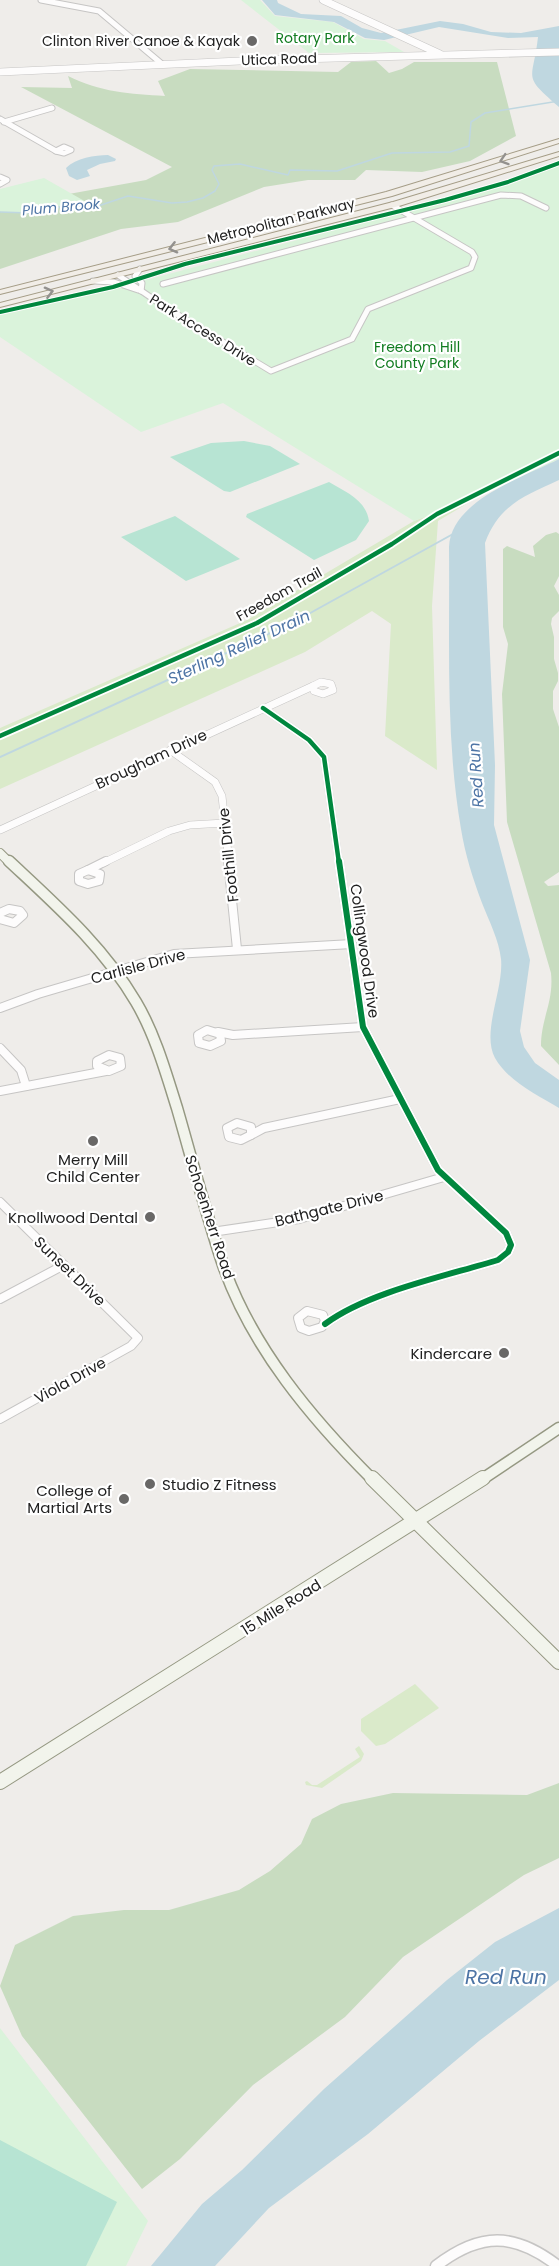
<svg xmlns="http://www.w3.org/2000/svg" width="559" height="2266" font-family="Poppins,sans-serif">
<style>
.grass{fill:#daeaca}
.forest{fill:#c8dcc0}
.park{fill:#daf3db}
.pitch{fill:#b7e4d3}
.water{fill:#bfd7e0}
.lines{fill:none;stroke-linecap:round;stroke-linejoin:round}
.stream-far1{stroke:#bfd7e0;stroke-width:1.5}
.stream{stroke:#bfd7e0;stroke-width:2}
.minor-far3-casing{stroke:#c6c5c4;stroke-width:7}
.minor-far2-casing{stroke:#c6c5c4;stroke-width:8}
.minor-far1-casing{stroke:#c6c5c4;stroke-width:10}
.minor-casing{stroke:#c6c5c4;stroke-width:13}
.tertiary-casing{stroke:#c6c5c4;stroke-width:8}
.secondary-far2-casing{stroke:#959882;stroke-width:10}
.secondary-far1-casing{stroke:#959882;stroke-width:13}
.secondary-casing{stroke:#959882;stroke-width:16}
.primary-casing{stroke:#a59d87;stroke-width:2}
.minor-far3{stroke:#fdfcfc;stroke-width:5}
.minor-far2{stroke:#fdfcfc;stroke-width:7}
.minor-far1{stroke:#fdfcfc;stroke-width:8}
.minor{stroke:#fdfcfc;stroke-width:10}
.tertiary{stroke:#fdfcfc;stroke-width:7}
.secondary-far2{stroke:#f2f4ec;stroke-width:8}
.secondary-far1{stroke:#f2f4ec;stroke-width:10}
.secondary{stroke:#f2f4ec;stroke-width:14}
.primary{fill:#f1ede7;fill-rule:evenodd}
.cycleway-far2-casing{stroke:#fff;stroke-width:6}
.cycleway-far1-casing{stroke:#fff;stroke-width:8}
.cycleway-casing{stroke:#fff;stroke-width:10}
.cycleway-far2{stroke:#00873e;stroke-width:4}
.cycleway-far1{stroke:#00873e;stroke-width:4.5}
.cycleway{stroke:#00873e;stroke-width:6}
.oneway{stroke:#93918e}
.poi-dot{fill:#696867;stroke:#fff;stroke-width:2}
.labels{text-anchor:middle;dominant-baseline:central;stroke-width:4.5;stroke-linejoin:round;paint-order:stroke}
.far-park-label{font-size:14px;fill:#117c20;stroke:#fff}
.far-poi-label{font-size:14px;fill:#212121;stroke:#fff;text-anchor:end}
.far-street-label{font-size:14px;fill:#212121;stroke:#fff}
.far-water-label{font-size:14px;font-style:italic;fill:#4d74a5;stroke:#fff}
.street-label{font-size:15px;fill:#212121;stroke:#fff}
.poi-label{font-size:15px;fill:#212121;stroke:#fff;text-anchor:end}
.water-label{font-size:16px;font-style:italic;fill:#4d74a5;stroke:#fff}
.near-water-label{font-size:20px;font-style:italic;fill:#4d74a5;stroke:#fff}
</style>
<rect width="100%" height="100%" fill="#efedea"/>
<g class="grass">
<polygon points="483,494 438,521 432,606 437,770 385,736 391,624 372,611 305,652 0,789 0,728 247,620 414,521"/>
<polygon points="415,1684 439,1708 385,1744 376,1746 361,1731 361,1719"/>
<polygon points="359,1746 364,1754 361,1761 322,1788 306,1785 305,1782 307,1781 312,1785 317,1785 360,1757 355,1749"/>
</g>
<g class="forest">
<path d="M376,61L389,73L402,69L414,62H497L516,136L470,161L422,172L366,170L355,180H308L264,187L178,222L121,229L0,269V204L19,203L146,180L172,167L21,87L72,88L68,76C99,92 131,94 165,96L158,81L190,69L338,72L351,62Z"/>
<path d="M556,532L559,534V576L554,586L559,595V611L552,618L551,624L554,637V659L558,673V681L553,691V709L559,727V872L544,882L548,886L559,885V1065L541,1046C541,1018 554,1002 551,973L507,822L502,694L508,644L503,627V549L507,546L535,557L533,546L546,535Z"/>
<polygon points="559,1783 559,1858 524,1875 403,1957 345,2017 253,2085 180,2159 142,2189 22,2036 0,1986 15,1945 73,1916 124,1910 169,1910 239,1890 270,1871 301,1844 312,1819 341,1804 393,1793 527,1795"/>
</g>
<g class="park">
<polygon points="241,0 260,0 275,16 333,22 364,39 385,41 404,52 309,53"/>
<polygon points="559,164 559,459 494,490 414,521 223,403 141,432 0,337 0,315 112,289 463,196"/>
<polygon points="44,178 95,207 55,207 30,213 0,212 0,189"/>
<polygon points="0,2028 148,2221 126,2266 0,2266"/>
</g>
<g class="pitch">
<polygon points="244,441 270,446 300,464 230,492 224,491 170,457 211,443"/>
<path d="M329,482C346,492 366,500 369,521L356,540L314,560L246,517L247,514Z"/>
<polygon points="175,516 240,559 186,581 121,537"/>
<polygon points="0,2140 117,2202 86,2266 0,2266"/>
</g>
<g class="water">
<path d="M262,0H277L278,3L301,14L341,16L362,28L381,33L440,21L463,24L491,32L521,33L559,26V107C521,74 533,82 538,37L508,38L439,27L384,40L365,38L334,22L275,15Z"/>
<path d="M108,155L116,159L115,161L100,164L87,170L90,176L77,180L69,176L66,168C76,158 95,155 108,155Z"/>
<path d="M559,459V480C524,496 499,505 485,543L495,765L494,825L530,960L520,1031L524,1047L535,1063L559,1080V1108C537,1095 508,1081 495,1058C481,1032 504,989 501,959C499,940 489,921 482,903C473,879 465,854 461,829C445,736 450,641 449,547C451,500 524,477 559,459Z"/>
<polygon points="559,1908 559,1980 479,2041 368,2134 269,2208 215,2266 151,2266 202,2204 242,2170 324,2089 447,1980 495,1942"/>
</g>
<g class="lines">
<polyline class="stream-far1" points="0,212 30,213 55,207 95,207 128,196 172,203 187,202 203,198 215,191 219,184 212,170 214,166 240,164 288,175 290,170 337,171 392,153 450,152 469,146 471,122 485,113 559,101"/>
<polyline class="stream" points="0,757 294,622 453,534"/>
<g class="minor-far3-casing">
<g id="minor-far3">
<polyline points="41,0 99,11 162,64"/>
<polyline points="0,119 56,151"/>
<polyline points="4,122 52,108"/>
<polygon points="64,147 71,150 64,153 56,151"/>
<polyline points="0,177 7,180 0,184"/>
<polyline points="140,269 135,276 142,283 141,291"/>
<polyline points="118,275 165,307 271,371 352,339 368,309 471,268 475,257 472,252 392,205"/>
<polyline points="93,281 114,282 138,290"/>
<polyline points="163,284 501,195 521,196 546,208"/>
</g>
</g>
<g class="minor-far2-casing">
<g id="minor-far2">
<polygon points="321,682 331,684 333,690 323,694 314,691 313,686"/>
<polyline points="263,708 309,740 324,757 339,863"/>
<polyline points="170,750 215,782 222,796 229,863"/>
<polyline points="0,830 313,686"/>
<polyline points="103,863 169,831 190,825 225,823"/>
</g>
</g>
<g class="minor-far1-casing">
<g id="minor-far1">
<polyline points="228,861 237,949"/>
<polyline points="88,870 106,861"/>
<polygon points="88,870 100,874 99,881 88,884 79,881 79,874"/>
<polyline points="0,913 9,909 20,911 23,915 14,923 0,919"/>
<polyline points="0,1008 38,994 174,954 352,944"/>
<polygon points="207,1030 220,1034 221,1041 210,1046 199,1043 198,1035"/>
<polyline points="218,1032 233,1035 363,1027"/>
<polyline points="0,1048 21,1070 26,1086"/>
<polygon points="109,1055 120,1058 121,1066 109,1071 97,1066 97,1061"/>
<polyline points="0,1091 106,1071"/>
<polygon points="237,1123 251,1127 251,1135 241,1140 229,1137 227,1128"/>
<polyline points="251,1135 264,1128 400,1099"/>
<polyline points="0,1202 138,1338 131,1346 0,1419"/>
<polyline points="212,1232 299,1219 444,1177"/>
<polyline points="0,1299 64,1265"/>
<polygon points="307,1311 323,1315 325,1321 322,1327 309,1331 301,1328 298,1318"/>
<path d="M325,1324C368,1292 446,1276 498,1260L508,1252L511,1245L506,1233L438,1170L363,1027L339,861"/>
</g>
</g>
<g class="minor-casing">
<path id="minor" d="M436,2266C480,2232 514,2232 558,2266"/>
</g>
<g class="tertiary-casing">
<g id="tertiary">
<polyline points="323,0 440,54"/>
<polyline points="0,72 262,60 559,52"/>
</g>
</g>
<g class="secondary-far2-casing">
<polyline id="secondary-far2" points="0,853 10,863"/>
</g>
<g class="secondary-far1-casing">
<g id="secondary-far1">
<path d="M9,861C56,905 103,946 136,1002C155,1034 166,1073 177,1108C192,1160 206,1214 223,1265C252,1348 312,1419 373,1480"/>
<polyline points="481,1480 559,1428"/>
</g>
</g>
<g class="secondary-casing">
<g id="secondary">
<polyline points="372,1478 559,1662"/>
<polyline points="0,1782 483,1478"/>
</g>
</g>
<g class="primary-casing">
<g id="primary">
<polygon points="559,139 559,143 392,196 0,294 0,290 386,192"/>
<polygon points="559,152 559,156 399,206 0,307 0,303 393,202"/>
</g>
</g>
<use href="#minor-far3" class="minor-far3"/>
<use href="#minor-far2" class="minor-far2"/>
<use href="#minor-far1" class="minor-far1"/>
<use href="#minor" class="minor"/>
<use href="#tertiary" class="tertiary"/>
<use href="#secondary-far2" class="secondary-far2"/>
<use href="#secondary-far1" class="secondary-far1"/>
<use href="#secondary" class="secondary"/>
<use href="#primary" class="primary"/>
<g class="cycleway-far2-casing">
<polyline id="cycleway-far2" points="0,312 113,287 185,264 445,200 508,182 559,163"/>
</g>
<g class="cycleway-far1-casing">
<g id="cycleway-far1">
<polyline points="263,708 309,740 324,757 339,863"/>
<polyline points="0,736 257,623 392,544 437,514 559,453"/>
</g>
</g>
<g class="cycleway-casing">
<path id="cycleway" d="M325,1324C368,1292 446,1276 498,1260L508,1252L511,1245L506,1233L438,1170L363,1027L339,861"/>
</g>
<use href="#cycleway-far2" class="cycleway-far2"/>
<use href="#cycleway-far1" class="cycleway-far1"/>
<use href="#cycleway" class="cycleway"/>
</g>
<defs><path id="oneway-chevron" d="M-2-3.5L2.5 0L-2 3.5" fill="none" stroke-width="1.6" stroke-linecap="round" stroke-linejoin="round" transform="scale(1.5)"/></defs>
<g class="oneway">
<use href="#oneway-chevron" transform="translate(504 160) rotate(162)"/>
<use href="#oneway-chevron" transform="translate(173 248) rotate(166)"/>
<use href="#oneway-chevron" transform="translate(49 292) rotate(-14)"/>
</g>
<g class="poi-dot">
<circle cx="252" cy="41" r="6"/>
<circle cx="93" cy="1141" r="6"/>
<circle cx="150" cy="1217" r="6"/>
<circle cx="504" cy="1353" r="6"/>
<circle cx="150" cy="1484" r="6"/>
<circle cx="124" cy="1499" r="6"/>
</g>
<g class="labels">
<g class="far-park-label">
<text x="315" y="38">Rotary Park</text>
<text x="417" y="347">Freedom Hill<tspan x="417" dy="16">County Park</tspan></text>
</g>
<g class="far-poi-label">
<text x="240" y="41">Clinton River Canoe &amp; Kayak</text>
</g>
<g class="far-street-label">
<text transform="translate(279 59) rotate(-2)">Utica Road</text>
<text transform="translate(281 221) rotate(-14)">Metropolitan Parkway</text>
<text transform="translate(203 330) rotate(32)">Park Access Drive</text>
<text transform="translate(279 594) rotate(-29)">Freedom Trail</text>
</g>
<g class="far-water-label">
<text transform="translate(61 207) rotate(-5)">Plum Brook</text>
</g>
<g class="street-label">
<text transform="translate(151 759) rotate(-25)">Brougham Drive</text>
<text transform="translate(228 855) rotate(-96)">Foothill Drive</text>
<text transform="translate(365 951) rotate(82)">Collingwood Drive</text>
<text transform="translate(138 966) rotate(-15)">Carlisle Drive</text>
<text transform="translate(329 1208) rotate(-14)">Bathgate Drive</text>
<text transform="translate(210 1217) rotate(72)">Schoenherr Road</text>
<text transform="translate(70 1271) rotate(44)">Sunset Drive</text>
<text transform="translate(70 1380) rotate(-29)">Viola Drive</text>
<text transform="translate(281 1607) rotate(-32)">15 Mile Road</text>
</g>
<g class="poi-label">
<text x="93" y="1159" text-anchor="middle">Merry Mill<tspan x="93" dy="17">Child Center</tspan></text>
<text x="138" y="1217">Knollwood Dental</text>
<text x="492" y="1353">Kindercare</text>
<text x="162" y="1484" text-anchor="start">Studio Z Fitness</text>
<text x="112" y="1490">College of<tspan x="112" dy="17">Martial Arts</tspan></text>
</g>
<g class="water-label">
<text transform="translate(239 647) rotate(-25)">Sterling Relief Drain</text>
<text transform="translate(476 775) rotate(-94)">Red Run</text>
</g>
<g class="near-water-label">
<text x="506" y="1977">Red Run</text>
</g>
</g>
</svg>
